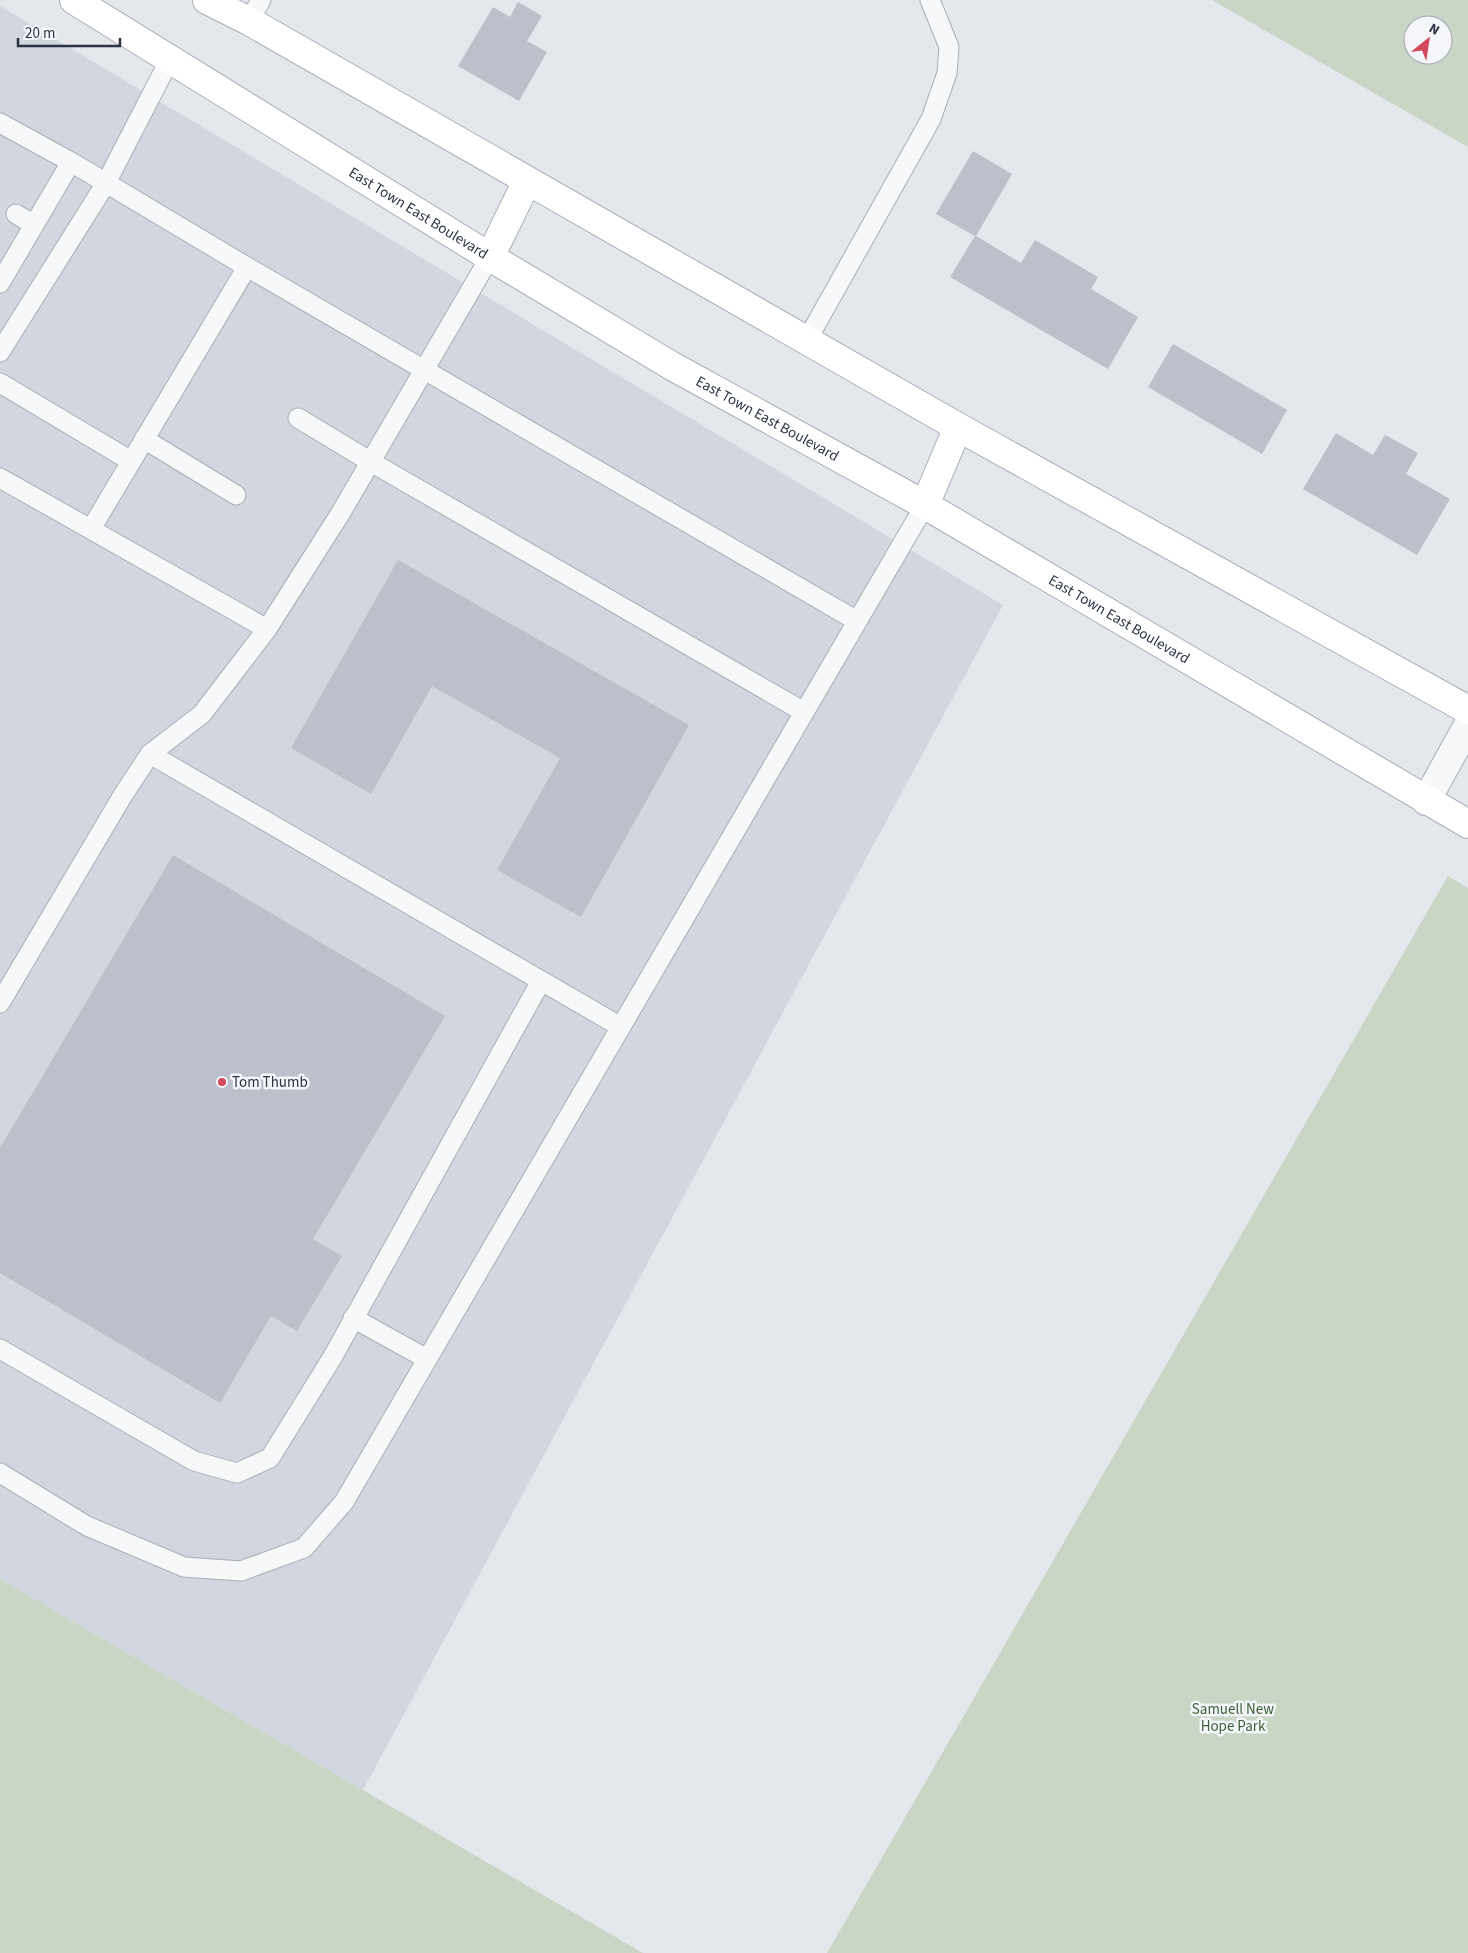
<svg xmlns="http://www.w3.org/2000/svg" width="1468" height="1953" font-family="'Source Sans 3',sans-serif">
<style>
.built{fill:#d2d6de}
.green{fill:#c9d6c5;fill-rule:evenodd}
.building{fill:#bbc0ca}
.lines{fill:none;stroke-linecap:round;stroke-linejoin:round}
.lane-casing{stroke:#a9aeb7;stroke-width:21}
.street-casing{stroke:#a9aeb7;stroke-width:30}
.secondary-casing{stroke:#a9aeb7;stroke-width:30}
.lane{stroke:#f7f8fa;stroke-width:19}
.street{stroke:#f7f8fa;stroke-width:28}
.secondary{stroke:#fff;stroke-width:28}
.poi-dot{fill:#d1495b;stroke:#f4f6f9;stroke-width:2}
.labels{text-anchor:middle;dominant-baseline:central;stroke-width:5;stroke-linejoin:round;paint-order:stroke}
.street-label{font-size:15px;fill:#2b3445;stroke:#f4f6f9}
.poi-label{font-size:15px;fill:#2b3445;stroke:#f4f6f9;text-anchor:start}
.park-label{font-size:15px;fill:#3f6138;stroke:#f4f6f9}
</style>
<rect width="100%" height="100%" fill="#e4e7ec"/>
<polygon class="built" points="0,6 1003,605 363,1790 0,1579"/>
<g class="green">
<path d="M1212,0H1468V147ZM1413,25H1443V55H1413Z"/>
<polygon points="1448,876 1468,888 1468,1953 827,1953"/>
<polygon points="0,1579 643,1953 0,1953"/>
</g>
<g class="building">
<polygon points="518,2 542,16 527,41 547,52 519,101 458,66 493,7 510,17"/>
<polygon points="973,151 1012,174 976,236 1021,263 1035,240 1098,277 1091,289 1138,317 1108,369 950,277 975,236 936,214"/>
<polygon points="1173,344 1287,410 1262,454 1148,387"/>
<polygon points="1336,433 1373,455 1385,435 1418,453 1406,474 1450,499 1417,555 1303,489"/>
<polygon points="398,560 689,725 581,917 497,870 560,758 432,686 371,794 291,748"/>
<polygon points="173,855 445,1016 313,1239 342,1256 297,1331 271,1316 220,1403 0,1273 0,1148"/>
</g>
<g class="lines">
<g class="lane-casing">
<g id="lane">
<polyline points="249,21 261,0"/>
<polyline points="0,123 71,162 247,267 857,621"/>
<polyline points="16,214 34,225"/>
<polyline points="0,283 71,162"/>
<polyline points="807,340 931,119 947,73 949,47 930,0"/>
<polyline points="0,352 106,183 170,59"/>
<polyline points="0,383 131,461"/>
<polyline points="298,418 371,462 804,712"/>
<polyline points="144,439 236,495"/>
<polyline points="0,478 267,629"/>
<polyline points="91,529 247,267"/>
<polyline points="150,754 621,1027"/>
<polyline points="0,1003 123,795 150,754 202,714 267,629 340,514 490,257"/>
<polyline points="353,1318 427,1359"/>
<polyline points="0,1349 194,1461 237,1473 270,1458 332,1358 541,981"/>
<polyline points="0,1473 87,1526 184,1567 241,1571 304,1548 344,1502 925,505"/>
</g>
</g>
<g class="street-casing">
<polyline id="street" points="1426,801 1468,725"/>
</g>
<g class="secondary-casing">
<g id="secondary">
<path id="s1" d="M74,0L490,257L672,366L925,505L1468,824"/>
<polyline points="207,0 249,21 958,427 1468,710"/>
<polyline points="490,257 527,181"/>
<polyline points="925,505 958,427"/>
</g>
</g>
<use href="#lane" class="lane"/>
<use href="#street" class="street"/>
<use href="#secondary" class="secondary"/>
</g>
<circle class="poi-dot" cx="222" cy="1082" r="5"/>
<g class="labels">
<g class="street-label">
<text stroke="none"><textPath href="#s1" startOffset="405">East Town East Boulevard</textPath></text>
<text stroke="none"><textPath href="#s1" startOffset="810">East Town East Boulevard</textPath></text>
<text stroke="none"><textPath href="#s1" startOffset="1215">East Town East Boulevard</textPath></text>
</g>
<g class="poi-label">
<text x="232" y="1082">Tom Thumb</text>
</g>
<g class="park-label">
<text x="1233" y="1709">Samuell New<tspan x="1233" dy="17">Hope Park</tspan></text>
</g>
</g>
<g transform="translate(1428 40) rotate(30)"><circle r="24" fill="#f4f6f9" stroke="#a4a8b1"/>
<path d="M0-4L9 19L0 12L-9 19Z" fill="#d1495b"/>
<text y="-8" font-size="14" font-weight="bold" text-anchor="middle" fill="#2b3445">N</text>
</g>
<path d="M18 38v8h102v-8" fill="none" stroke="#2b3445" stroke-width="2.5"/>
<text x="25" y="38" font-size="15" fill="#2b3445" stroke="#f4f6f9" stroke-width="4" paint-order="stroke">20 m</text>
</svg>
